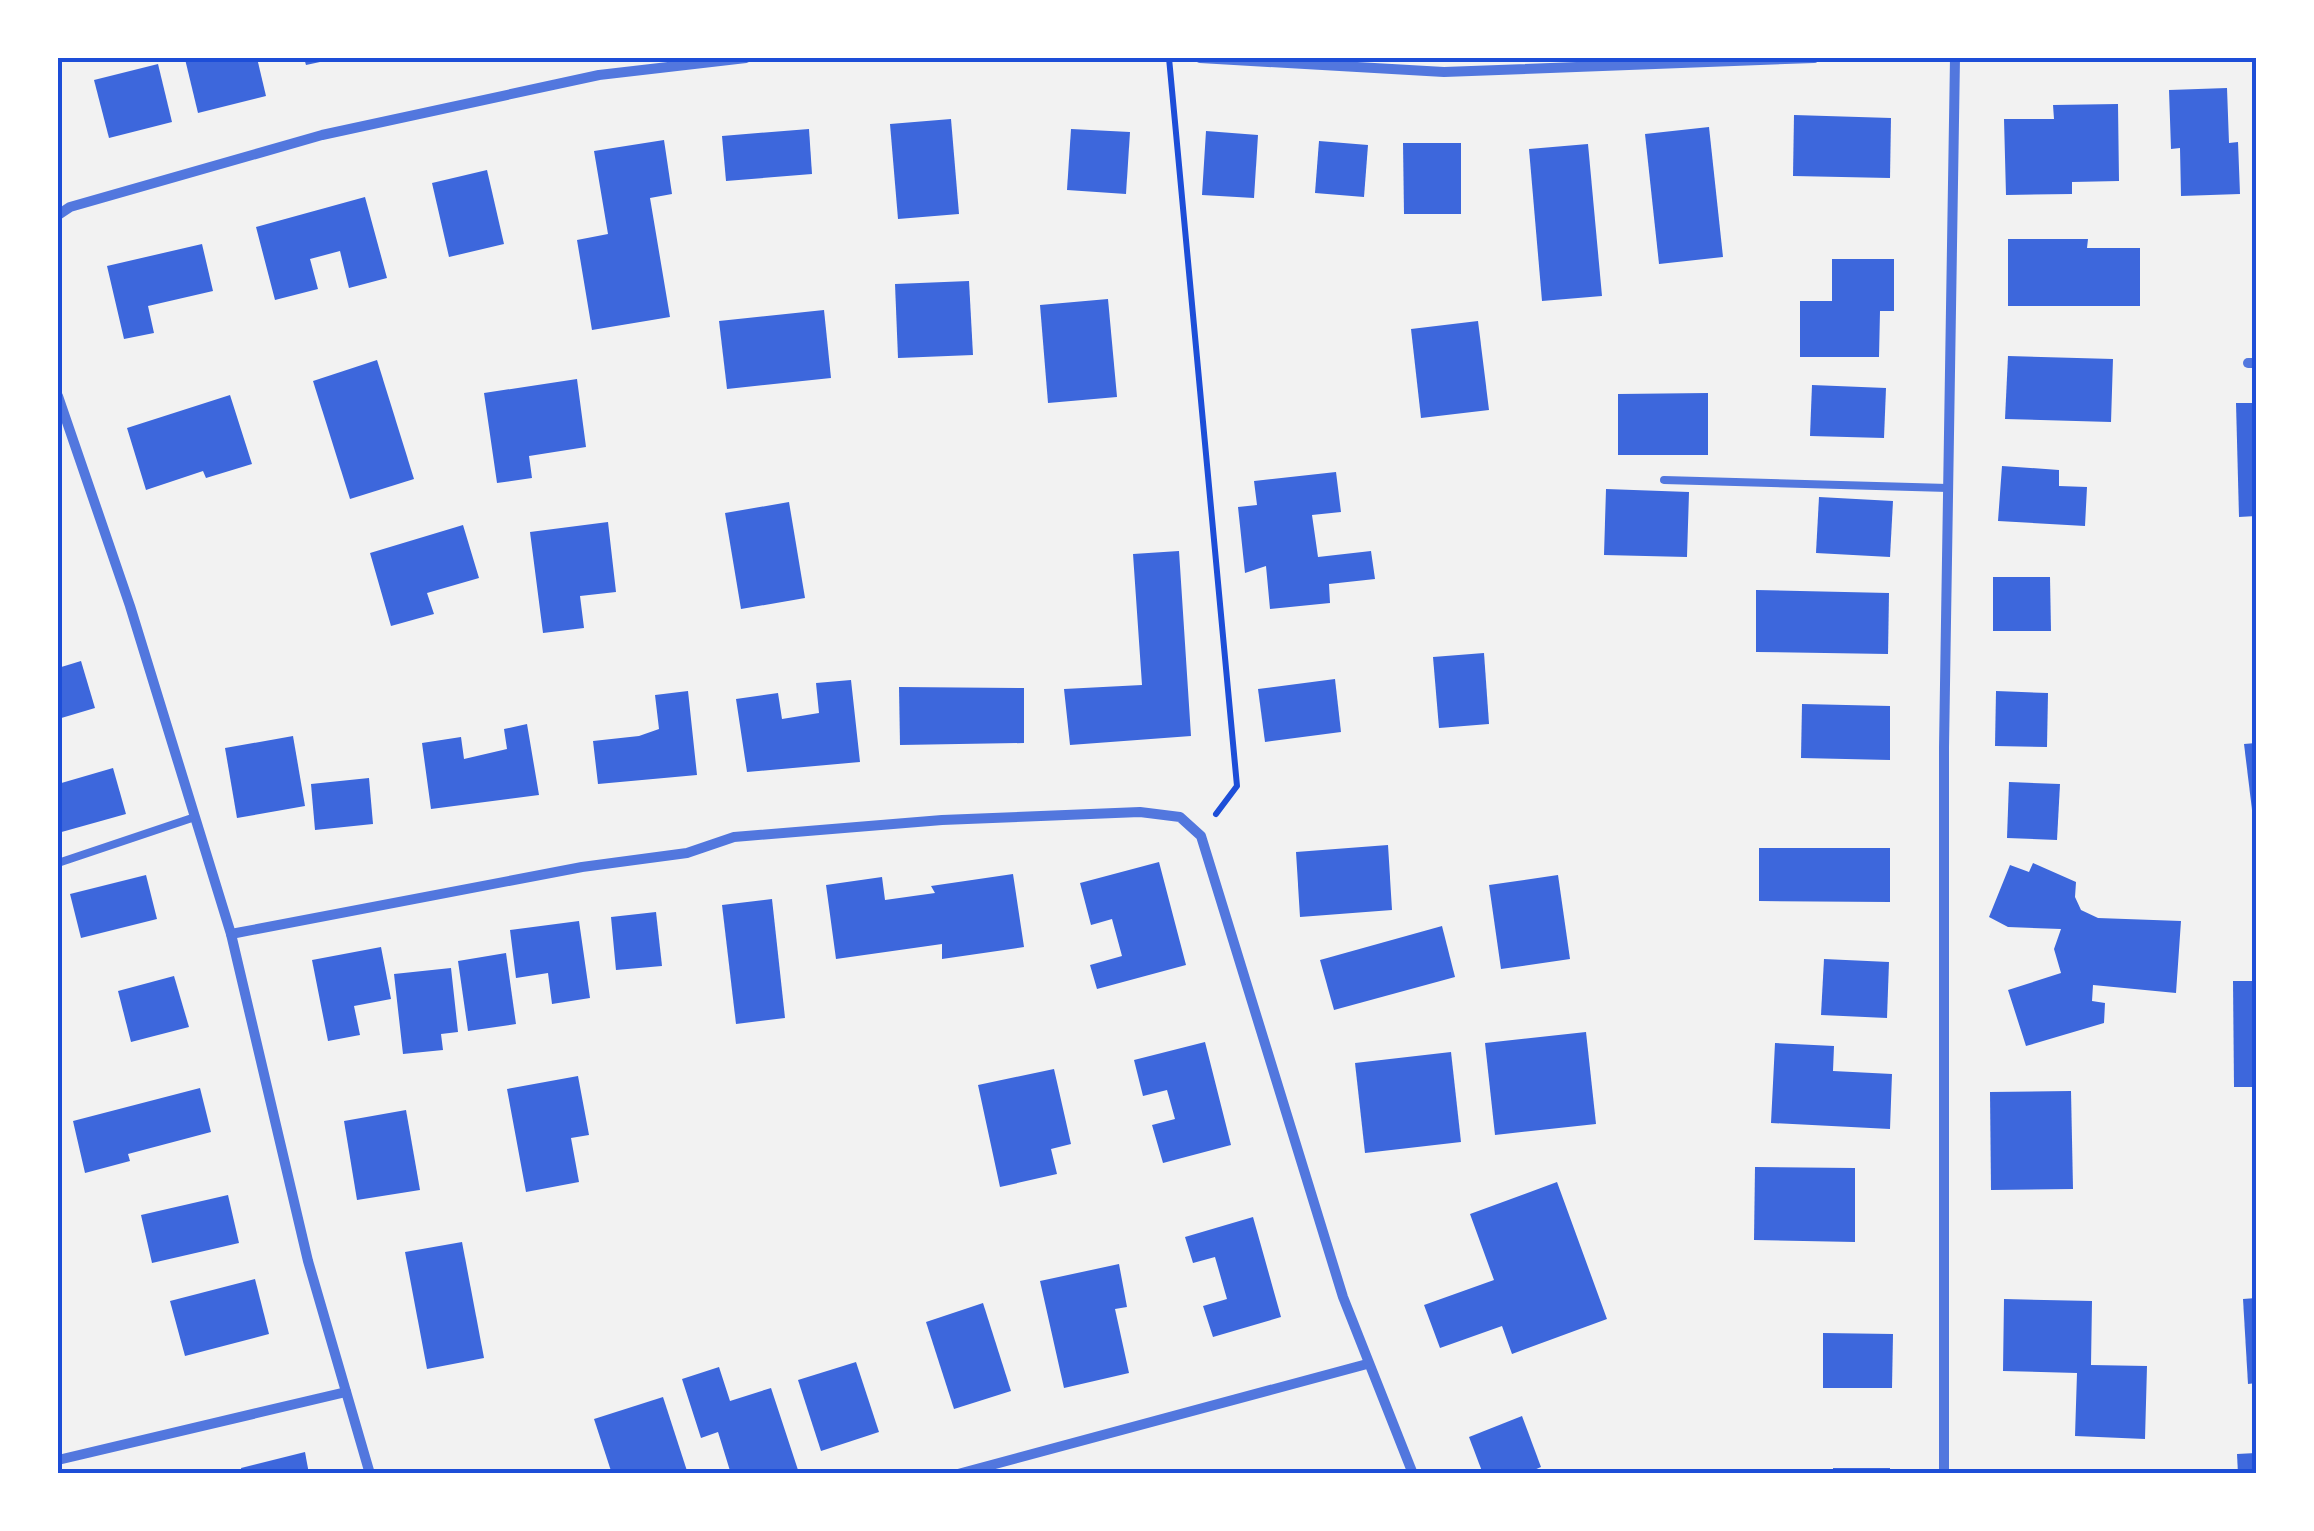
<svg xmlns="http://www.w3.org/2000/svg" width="2314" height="1531" font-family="'Space Grotesk',sans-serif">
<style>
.building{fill:#3d67dc}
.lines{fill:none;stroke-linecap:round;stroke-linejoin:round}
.path{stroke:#1d4ed8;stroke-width:6}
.service{stroke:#5277de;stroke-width:8}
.minor{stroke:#5277de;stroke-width:10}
.neatline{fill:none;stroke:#1d4ed8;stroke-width:4}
</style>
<rect width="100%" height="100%" fill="#f2f2f2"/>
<g class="building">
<polygon points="191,58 257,58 266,96 198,113 185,59"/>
<polygon points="304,58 334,58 334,59 306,65"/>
<polygon points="158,64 172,122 109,138 94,80"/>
<polygon points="2227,88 2229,143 2238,142 2240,194 2181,196 2180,148 2171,149 2169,90"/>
<polygon points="2118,104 2119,181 2072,182 2072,194 2006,195 2004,119 2054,119 2053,105"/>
<polygon points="1794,115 1891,118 1890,178 1793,176"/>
<polygon points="951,119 959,214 898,219 890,124"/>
<polygon points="1709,127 1723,257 1659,264 1645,134"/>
<polygon points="809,129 812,174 726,181 722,136"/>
<polygon points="1071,129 1130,132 1126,194 1067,190"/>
<polygon points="1206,131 1258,135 1254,198 1202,195"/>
<polygon points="664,140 672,194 650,198 670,317 592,330 577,240 608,234 594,151"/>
<polygon points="1319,141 1368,145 1364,197 1315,193"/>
<polygon points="1403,143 1461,143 1461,214 1404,214"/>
<polygon points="1588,144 1602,296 1542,301 1529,149"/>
<polygon points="487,170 504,244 449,257 432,183"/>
<polygon points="365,197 387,278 349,288 340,251 310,259 318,289 275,300 256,227"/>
<polygon points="2008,239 2088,239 2087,248 2140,248 2140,306 2008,306"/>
<polygon points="202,244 213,291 148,306 154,333 124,339 107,266"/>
<polygon points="1832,259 1894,259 1894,311 1880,311 1879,357 1800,357 1800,301 1832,301"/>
<polygon points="969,281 973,355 898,358 895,284"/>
<polygon points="1108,299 1117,397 1048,403 1040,305"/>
<polygon points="824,310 831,378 727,389 719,321"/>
<polygon points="1478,321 1489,410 1421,418 1411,329"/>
<polygon points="2008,356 2113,359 2111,422 2005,419"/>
<polygon points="377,360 414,479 350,499 313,381"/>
<polygon points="577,379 586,447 529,456 532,478 497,483 484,393"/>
<polygon points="1812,385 1886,388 1884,438 1810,436"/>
<polygon points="1708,393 1708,455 1618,455 1618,394"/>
<polygon points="230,395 252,464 206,478 203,471 146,490 127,428"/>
<polygon points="2236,403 2256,403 2256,516 2239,517"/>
<polygon points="2002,466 2059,470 2059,486 2087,487 2085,526 1998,521"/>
<polygon points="1336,472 1341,512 1312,515 1318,557 1371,551 1375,579 1329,584 1330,603 1270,609 1266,566 1245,573 1238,507 1257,505 1254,481"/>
<polygon points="1606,489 1689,492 1687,557 1604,555"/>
<polygon points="1819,497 1893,501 1890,557 1816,553"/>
<polygon points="789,502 805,598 741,609 725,513"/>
<polygon points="608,522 616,592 580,596 584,628 543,633 530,532"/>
<polygon points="463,525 479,578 427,593 434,614 391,626 370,553"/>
<polygon points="1179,551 1191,736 1070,745 1064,689 1142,685 1133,554"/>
<polygon points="1993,577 2050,577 2051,631 1993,631"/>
<polygon points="1756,590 1889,593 1888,654 1756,652"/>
<polygon points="1484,653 1489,724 1439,728 1433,657"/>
<polygon points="81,661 95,708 58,719 58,668"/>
<polygon points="1335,679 1341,732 1265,742 1258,689"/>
<polygon points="851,680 860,762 747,772 736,699 778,693 782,719 819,713 816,683"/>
<polygon points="899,687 1024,688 1024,743 900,745"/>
<polygon points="688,691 697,775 598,784 593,741 639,736 659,729 655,695"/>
<polygon points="1996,691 2048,693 2047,747 1995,746"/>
<polygon points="1802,704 1890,706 1890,760 1801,758"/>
<polygon points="527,724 539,795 431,809 422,743 461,737 464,759 507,749 504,729"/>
<polygon points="293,736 305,806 237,818 225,748"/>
<polygon points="2256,743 2256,818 2253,818 2244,744"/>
<polygon points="113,768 126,814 58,833 58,784"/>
<polygon points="369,778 373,824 315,830 311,784"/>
<polygon points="2009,782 2060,784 2057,840 2007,838"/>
<polygon points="1388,845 1392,910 1300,917 1296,852"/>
<polygon points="1759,848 1890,848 1890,902 1759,901"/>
<polygon points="1159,862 1186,965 1097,989 1090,965 1122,956 1112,919 1091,925 1080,883"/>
<polygon points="2033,863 2076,882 2075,897 2081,910 2098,918 2181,921 2176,993 2093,985 2092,1001 2105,1003 2104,1023 2026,1046 2008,990 2061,973 2054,949 2061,929 2008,927 1989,917 2010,865 2029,872"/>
<polygon points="1013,874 1024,947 942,959 942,944 836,959 826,885 882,877 885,900 935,893 931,886"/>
<polygon points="146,875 157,919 81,938 70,894"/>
<polygon points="1558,875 1570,959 1501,969 1489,885"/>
<polygon points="772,899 785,1018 736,1024 722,905"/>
<polygon points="656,912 662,966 616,970 611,917"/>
<polygon points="579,921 590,998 552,1004 548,973 516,978 510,930"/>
<polygon points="1442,926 1455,977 1334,1010 1320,960"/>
<polygon points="381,947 391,999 354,1006 360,1035 328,1041 312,960"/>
<polygon points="506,953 516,1024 468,1031 458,961"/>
<polygon points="1824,959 1889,962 1887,1018 1821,1015"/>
<polygon points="451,968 458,1032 441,1034 443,1050 403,1054 394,974"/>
<polygon points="174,976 189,1027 131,1042 118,991"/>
<polygon points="2233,981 2256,981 2256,1087 2234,1087"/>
<polygon points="1586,1032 1596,1124 1495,1135 1485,1043"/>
<polygon points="1205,1042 1231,1145 1163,1163 1152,1125 1175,1119 1167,1090 1143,1096 1134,1060"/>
<polygon points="1775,1043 1834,1046 1833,1071 1892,1074 1890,1129 1771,1123"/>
<polygon points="1451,1052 1461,1142 1365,1153 1355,1063"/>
<polygon points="1054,1069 1071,1144 1051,1149 1057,1174 1000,1187 978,1085"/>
<polygon points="578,1076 589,1135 571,1138 579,1182 526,1192 507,1089"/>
<polygon points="200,1088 211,1132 128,1154 130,1161 85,1173 73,1121"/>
<polygon points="2071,1091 2073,1189 1991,1190 1990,1092"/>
<polygon points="406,1110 420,1190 357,1200 344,1121"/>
<polygon points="1755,1167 1855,1168 1855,1242 1754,1240"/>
<polygon points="1557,1182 1607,1319 1512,1354 1502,1326 1440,1348 1424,1305 1494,1280 1470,1214"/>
<polygon points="228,1195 239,1243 152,1263 141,1215"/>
<polygon points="1253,1217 1281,1317 1213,1337 1203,1306 1227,1299 1215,1257 1193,1263 1185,1237"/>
<polygon points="462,1242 484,1358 427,1369 405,1252"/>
<polygon points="1119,1264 1127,1307 1115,1309 1129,1373 1064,1388 1040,1281"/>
<polygon points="255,1279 269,1334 185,1356 170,1301"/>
<polygon points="2256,1298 2256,1383 2248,1384 2243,1299"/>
<polygon points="2004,1299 2092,1301 2091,1365 2147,1366 2145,1439 2075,1436 2077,1373 2003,1371"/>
<polygon points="983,1303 1011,1391 954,1409 926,1322"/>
<polygon points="1823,1333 1893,1334 1892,1388 1823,1388"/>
<polygon points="856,1362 879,1432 821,1451 798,1380"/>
<polygon points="719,1367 730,1401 771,1388 798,1470 788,1474 731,1474 718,1432 701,1438 682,1379"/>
<polygon points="663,1397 688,1474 612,1474 594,1419"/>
<polygon points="1522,1416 1541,1467 1525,1474 1483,1474 1469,1437"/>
<polygon points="305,1452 309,1474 242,1474 241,1468"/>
<polygon points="2256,1453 2256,1474 2238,1474 2237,1454"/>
<rect x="1833" y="1468" width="57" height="6"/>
</g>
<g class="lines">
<polyline class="path" points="1169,58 1237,786 1216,814"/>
<g class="service">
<polyline points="1664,480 1948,488"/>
<polyline points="58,863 195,817"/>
</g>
<g class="minor">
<polyline points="1200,58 1444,72 1814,58"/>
<polyline points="58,215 70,207 322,135 599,75 746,58"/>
<polyline points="2248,363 2256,363"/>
<polyline points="58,396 130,606 231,934 308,1261 370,1474"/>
<polyline points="231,934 582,867 687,853 734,837 942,820 1140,812 1180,817 1201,836 1343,1297 1413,1474"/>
<polyline points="58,1460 346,1392"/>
<polyline points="958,1474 1367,1364"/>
<polyline points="1944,1474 1944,747 1955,58"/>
</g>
</g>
<rect width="2314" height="1531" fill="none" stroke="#ffffff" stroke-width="120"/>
<rect x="60" y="60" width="2194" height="1411" class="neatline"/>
</svg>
